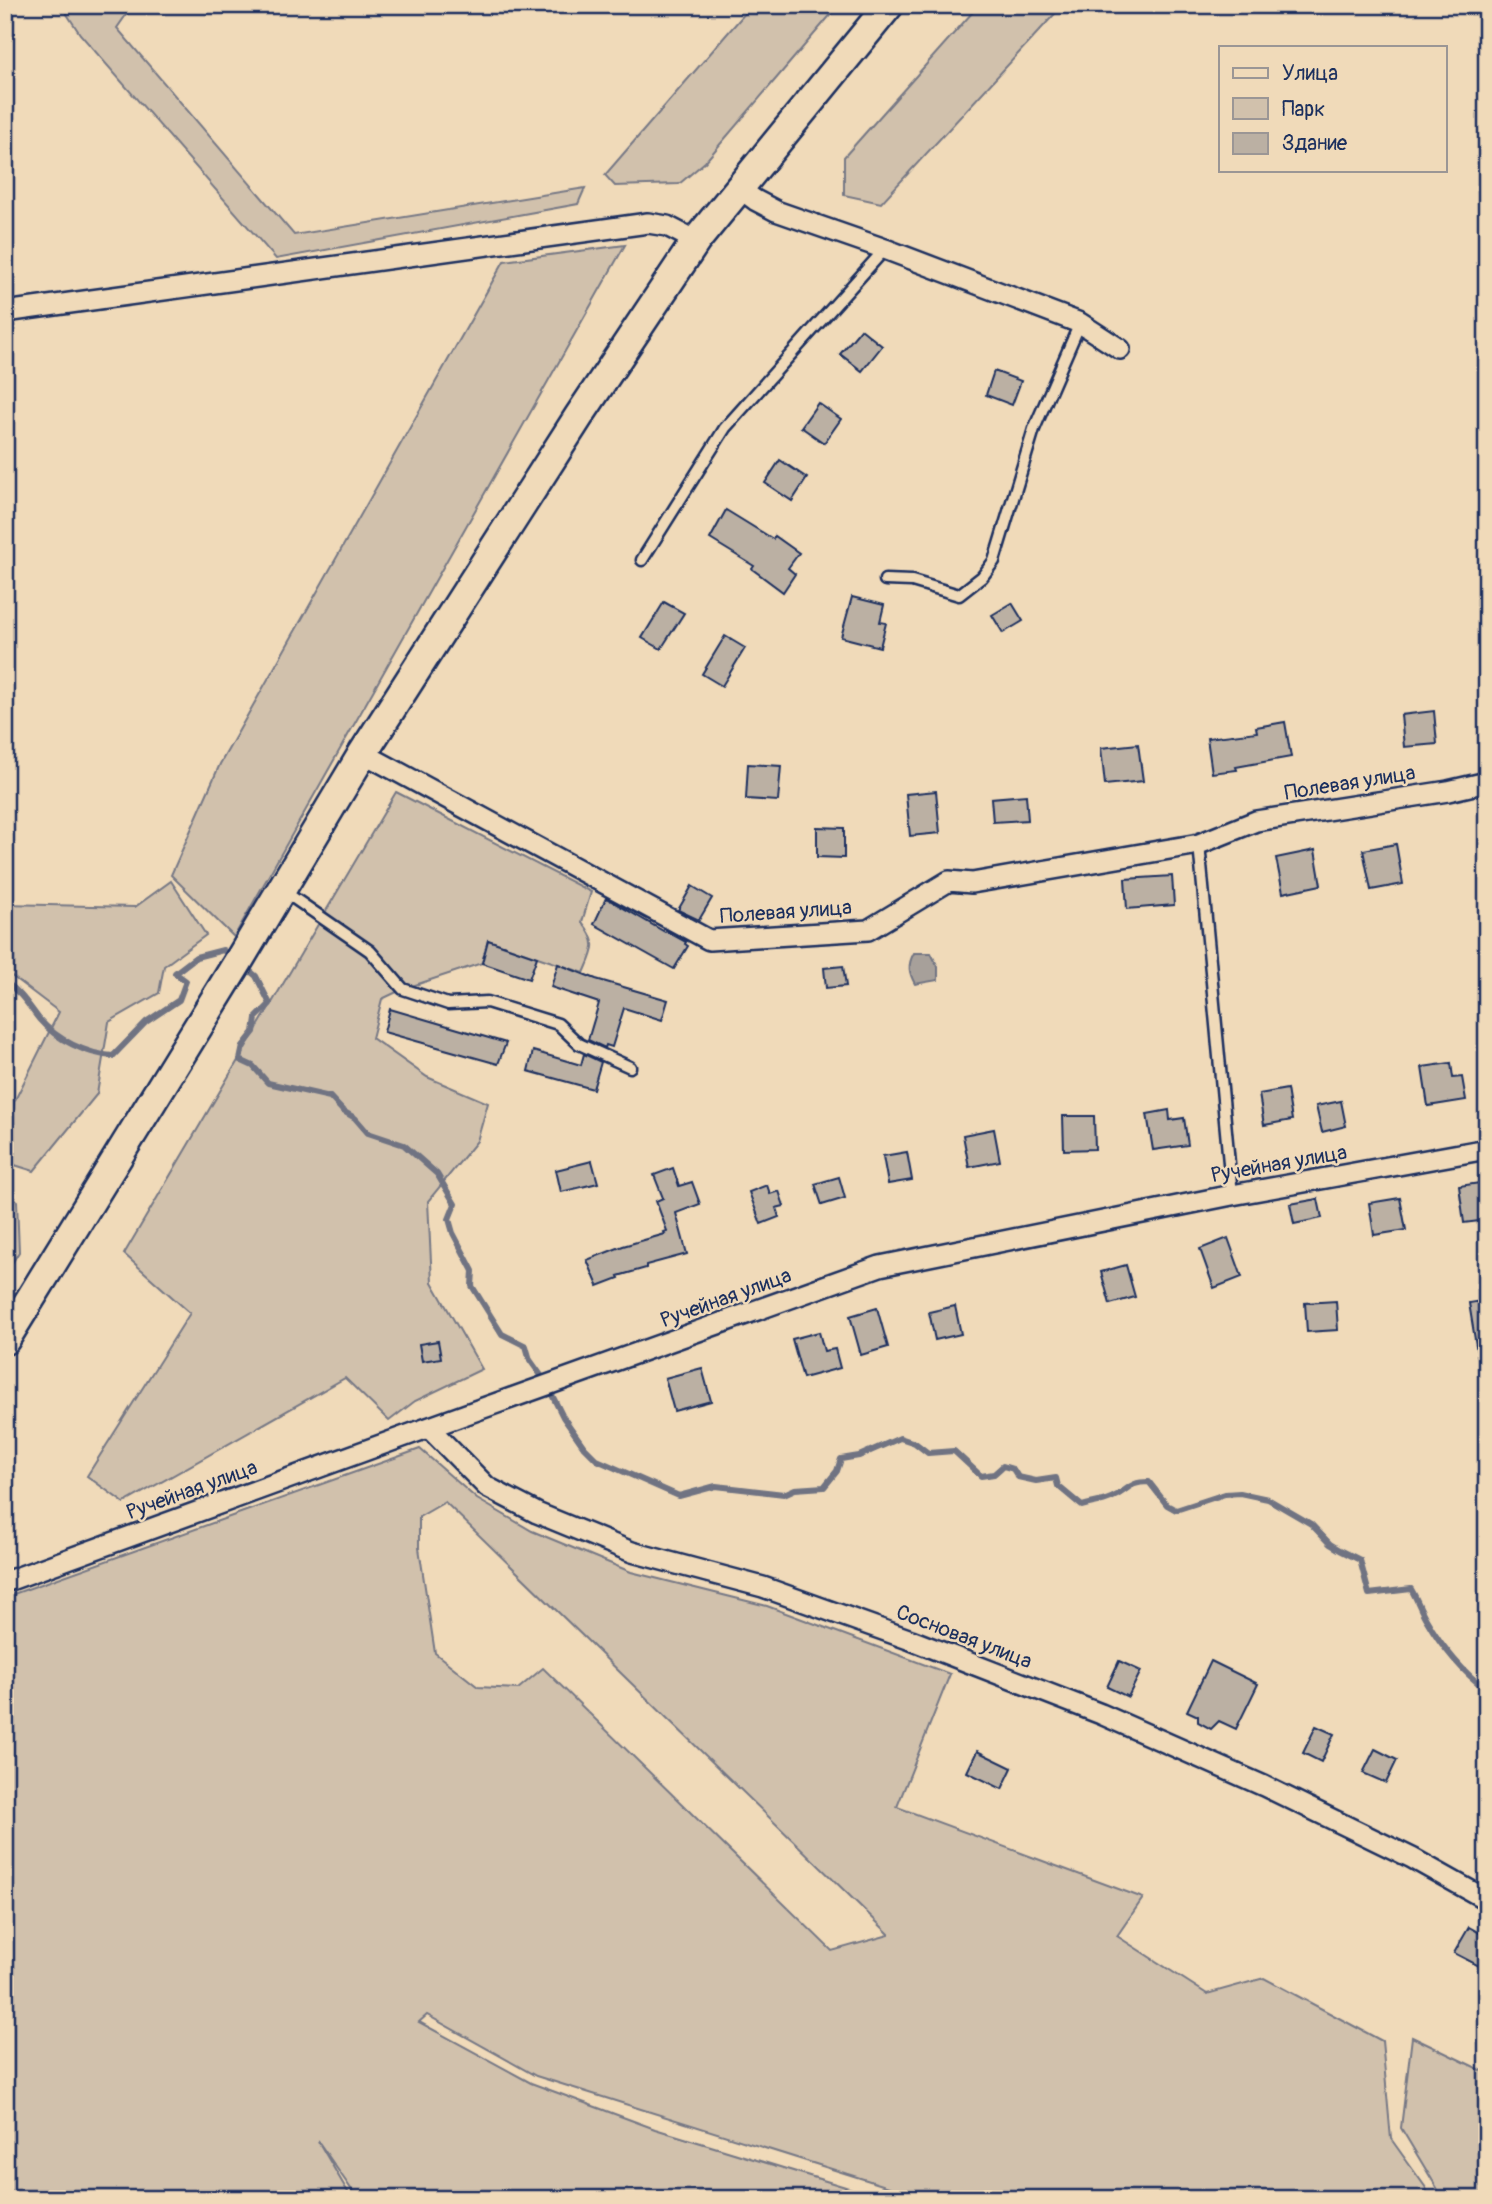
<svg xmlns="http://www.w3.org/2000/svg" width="1492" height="2204" font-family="Pangolin,sans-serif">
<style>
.green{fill:#d1c1ac;stroke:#767885;stroke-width:2;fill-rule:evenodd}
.water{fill:#a7a09a;stroke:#6f7382;stroke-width:2}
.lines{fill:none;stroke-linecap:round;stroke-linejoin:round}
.stream{stroke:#6f7382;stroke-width:6}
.building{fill:#bbb0a3;stroke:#1b2f5e;stroke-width:2}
.service-casing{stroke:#1b2f5e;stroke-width:15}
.minor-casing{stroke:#1b2f5e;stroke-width:24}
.secondary-casing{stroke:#1b2f5e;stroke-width:33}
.service{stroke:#f0dab9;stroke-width:10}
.minor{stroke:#f0dab9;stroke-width:19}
.secondary{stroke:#f0dab9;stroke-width:28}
.labels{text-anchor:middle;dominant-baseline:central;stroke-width:5;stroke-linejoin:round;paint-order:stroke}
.street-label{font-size:21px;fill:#1b2f5e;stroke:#f0dab9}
</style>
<rect width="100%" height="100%" fill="#f0dab9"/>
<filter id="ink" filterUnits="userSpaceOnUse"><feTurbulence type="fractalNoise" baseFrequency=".0143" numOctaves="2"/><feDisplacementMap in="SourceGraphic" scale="14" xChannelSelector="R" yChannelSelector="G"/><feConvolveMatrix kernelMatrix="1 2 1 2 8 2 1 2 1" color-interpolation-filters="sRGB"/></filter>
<g filter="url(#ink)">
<g class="green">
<polygon points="61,5 133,5 117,28 294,235 585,188 578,204 276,259 80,34"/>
<polygon points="752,5 839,5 705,162 679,184 615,186 605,175"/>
<polygon points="979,5 1063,5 881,203 844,195 844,157"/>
<polygon points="625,245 234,937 171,875 220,764 504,261"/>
<path d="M396,792L591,892L582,922C599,943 594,950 584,973L488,940L482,963L403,989L382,999L372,1038L427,1077L488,1103L477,1141L428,1201L432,1282L482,1369L415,1401L389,1421L345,1378L124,1503L87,1476L190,1313L124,1254Z"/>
<polygon points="171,881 206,935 164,966 159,993 109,1022 97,1094 34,1171 5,1162 14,1102 59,1012 5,971 5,904 135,907"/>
<polygon points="5,1194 17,1201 19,1252 5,1274"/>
<path d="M420,1449L477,1499L532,1531L631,1572L767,1606L950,1674L897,1807L1143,1898L1117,1936L1207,1994L1264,1978L1382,2041L1391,2139L1426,2188L1429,2199H927L536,2076L427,2015L419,2022L531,2083L655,2129L885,2199H358L318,2141L352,2199H5V1597ZM445,1502L889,1934V1935L832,1951L543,1668L518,1689L478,1687L435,1653L419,1548V1517Z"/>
<polygon points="1412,2037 1487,2073 1487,2199 1442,2199 1437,2188 1401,2128"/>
</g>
<path class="water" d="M914,953H931L938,967V980L915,984C909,973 907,965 914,953Z"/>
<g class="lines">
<g class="stream">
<path d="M245,967L256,976L270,1004L256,1018L254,1032L243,1046L240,1060L253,1066L268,1083L330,1097L343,1111L355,1118L368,1133L404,1145L437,1174L455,1204L449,1219L453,1233L473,1271L472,1286L502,1334L526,1346L530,1360L545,1381L563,1417L584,1447L597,1460L679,1496L716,1486L784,1494L795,1489L824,1487L837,1471L841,1459L859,1456L900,1438L915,1443L928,1453L954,1451L981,1476L994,1474L1003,1466L1013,1469L1018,1477L1036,1481L1056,1478L1058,1486L1082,1506C1092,1503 1102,1502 1111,1498C1129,1491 1127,1482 1149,1482L1167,1505L1176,1510L1225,1494L1240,1493L1268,1499L1311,1524L1330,1544L1340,1550L1360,1560L1369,1594L1411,1589C1417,1599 1420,1609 1426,1619C1442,1647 1461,1671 1487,1690"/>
<path d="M5,982C20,991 29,1006 39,1019C57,1040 86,1054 113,1056L146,1022L179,1000L186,981L175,973L196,957L223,950L233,958"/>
</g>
</g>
<g class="building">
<polygon points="861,329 882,346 862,371 840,354"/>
<polygon points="994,371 1021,381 1012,405 986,395"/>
<polygon points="818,403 841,419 824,443 801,427"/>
<polygon points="780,460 807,478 792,501 765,483"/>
<polygon points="726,510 773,539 775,536 799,553 788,568 795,574 783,592 752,569 754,566 710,539"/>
<polygon points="852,597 884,605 880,622 886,623 880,647 841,637"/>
<polygon points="664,602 684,613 661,649 642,638"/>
<polygon points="1012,603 1023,621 1003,633 992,615"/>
<polygon points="725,636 745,648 722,686 702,674"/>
<polygon points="1434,711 1437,744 1404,747 1401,715"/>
<polygon points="1285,722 1291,757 1236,767 1237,770 1212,773 1207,738 1257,732 1256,727"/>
<polygon points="1138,744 1143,781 1105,785 1101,748"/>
<polygon points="748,764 781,766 778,801 746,799"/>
<polygon points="936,791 940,833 910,836 906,794"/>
<polygon points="1026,795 1028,820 993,822 991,798"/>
<polygon points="817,827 844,828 844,858 817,857"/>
<polygon points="1396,844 1403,884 1371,890 1363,850"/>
<polygon points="1315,850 1321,885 1283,893 1276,858"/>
<polygon points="1172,876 1174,905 1127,909 1125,879"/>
<polygon points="692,886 712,898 699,920 678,910"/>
<polygon points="606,898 665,932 666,931 686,942 685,944 688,946 674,969 594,924"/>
<polygon points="488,940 537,957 529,979 482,963"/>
<polygon points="558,964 596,979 668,1000 662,1020 624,1008 612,1047 606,1045 605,1048 588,1040 599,1003 551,987"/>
<polygon points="843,966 846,986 826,988 824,968"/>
<polygon points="390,1009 506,1043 498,1064 384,1032"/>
<polygon points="533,1051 581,1065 584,1054 601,1062 593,1089 528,1071"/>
<polygon points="1451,1063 1453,1078 1462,1077 1466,1100 1428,1106 1422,1067"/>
<polygon points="1287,1089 1292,1120 1264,1125 1259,1094"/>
<polygon points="1341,1101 1346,1126 1322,1132 1316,1106"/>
<polygon points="1169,1110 1170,1120 1184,1118 1188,1145 1153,1150 1147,1114"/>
<polygon points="1063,1116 1094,1116 1095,1149 1064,1150"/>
<polygon points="994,1129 1000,1161 969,1167 963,1135"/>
<polygon points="907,1152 912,1180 888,1184 883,1156"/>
<polygon points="592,1161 598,1183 561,1192 556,1170"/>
<polygon points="673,1168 679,1186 692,1182 700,1204 676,1213 687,1254 646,1265 646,1268 618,1276 619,1278 598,1286 587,1260 623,1246 665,1234 664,1232 667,1231 656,1201 663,1198 654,1175"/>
<polygon points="839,1177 845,1198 822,1205 815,1184"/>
<polygon points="1487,1182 1487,1220 1464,1223 1459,1186"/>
<polygon points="767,1185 770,1194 779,1191 784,1206 776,1208 779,1217 761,1224 749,1192"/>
<polygon points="1400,1198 1406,1230 1374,1235 1369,1203"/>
<polygon points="1318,1199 1322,1218 1294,1224 1290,1204"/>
<polygon points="1228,1238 1242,1277 1214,1288 1200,1249"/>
<polygon points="1126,1265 1135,1297 1110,1304 1101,1272"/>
<polygon points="1487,1300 1487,1357 1478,1358 1469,1303"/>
<polygon points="1336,1301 1338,1330 1307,1332 1305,1303"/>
<polygon points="955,1306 961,1334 935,1340 929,1312"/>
<polygon points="877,1308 888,1347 861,1355 850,1316"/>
<polygon points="819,1332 824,1351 835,1349 840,1368 803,1378 792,1339"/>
<polygon points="438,1341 441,1358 422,1361 419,1344"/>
<polygon points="702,1368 711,1401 674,1411 665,1378"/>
<polygon points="1119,1661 1141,1671 1128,1697 1107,1687"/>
<polygon points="1211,1661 1258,1684 1236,1729 1219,1721 1211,1729 1198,1722 1198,1716 1187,1711"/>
<polygon points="1316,1726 1334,1734 1321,1762 1303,1753"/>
<polygon points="1375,1749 1397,1760 1386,1783 1363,1773"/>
<polygon points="977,1751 1012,1768 1002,1789 967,1772"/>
<polygon points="1469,1927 1487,1937 1487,1956 1481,1967 1454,1953"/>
</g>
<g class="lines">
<g class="service-casing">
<g id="service">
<polyline points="642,560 725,428 885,249"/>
<polyline points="885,580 912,581 959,595 982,577 994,561 1034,429 1080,323"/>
<polyline points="1199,844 1232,1195"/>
<polyline points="282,890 370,951 403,989 448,1004 487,1002 558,1024 579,1044 630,1067"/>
</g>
</g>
<g class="minor-casing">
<g id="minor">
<polyline points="739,188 755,200 776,211 885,249 1080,323 1120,349"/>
<polyline points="5,312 648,223 667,226 696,241"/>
<polyline points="363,753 709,940 868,930 949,881 972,883 1199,844 1256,821 1448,791 1487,782"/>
<polyline points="429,1428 487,1487 537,1513 632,1552 763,1587 911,1640 1101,1714 1264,1786 1412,1858 1487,1900"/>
<polyline points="5,1582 419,1431 880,1266 1232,1195 1487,1149"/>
</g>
</g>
<g class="secondary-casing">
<polyline id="secondary" points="5,1340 238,962 363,753 579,416 696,241 889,5"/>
</g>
<use href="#service" class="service"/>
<use href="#minor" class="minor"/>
<use href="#secondary" class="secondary"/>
</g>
</g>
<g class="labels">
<g class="street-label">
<text transform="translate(1350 783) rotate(-9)">Полевая улица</text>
<text transform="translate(786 912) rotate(-4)">Полевая улица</text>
<text transform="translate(1279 1164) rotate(-10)">Ручейная улица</text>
<text transform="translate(726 1298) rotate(-20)">Ручейная улица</text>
<text transform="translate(192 1490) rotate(-20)">Ручейная улица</text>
<text transform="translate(964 1637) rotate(21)">Сосновая улица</text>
</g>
</g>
<rect width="1492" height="2204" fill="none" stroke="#f0dab9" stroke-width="28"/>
<rect x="14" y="14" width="1464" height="2176" fill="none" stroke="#1b2f5e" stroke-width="2.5" filter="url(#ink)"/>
<rect x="1219" y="46" width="228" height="126" fill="#f0dab9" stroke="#9b9695" stroke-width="2"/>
<rect x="1233" y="68" width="35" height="10" fill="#f0dab9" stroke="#9b9695" stroke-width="2"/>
<text x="1282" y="80" font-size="21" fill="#1b2f5e">Улица</text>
<rect x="1233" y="98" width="35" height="21" fill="#d1c1ac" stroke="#9b9695" stroke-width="2"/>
<text x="1282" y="116" font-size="21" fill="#1b2f5e">Парк</text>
<rect x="1233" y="133" width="35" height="21" fill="#bbb0a3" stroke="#9b9695" stroke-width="2"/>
<text x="1282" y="150" font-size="21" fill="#1b2f5e">Здание</text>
</svg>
